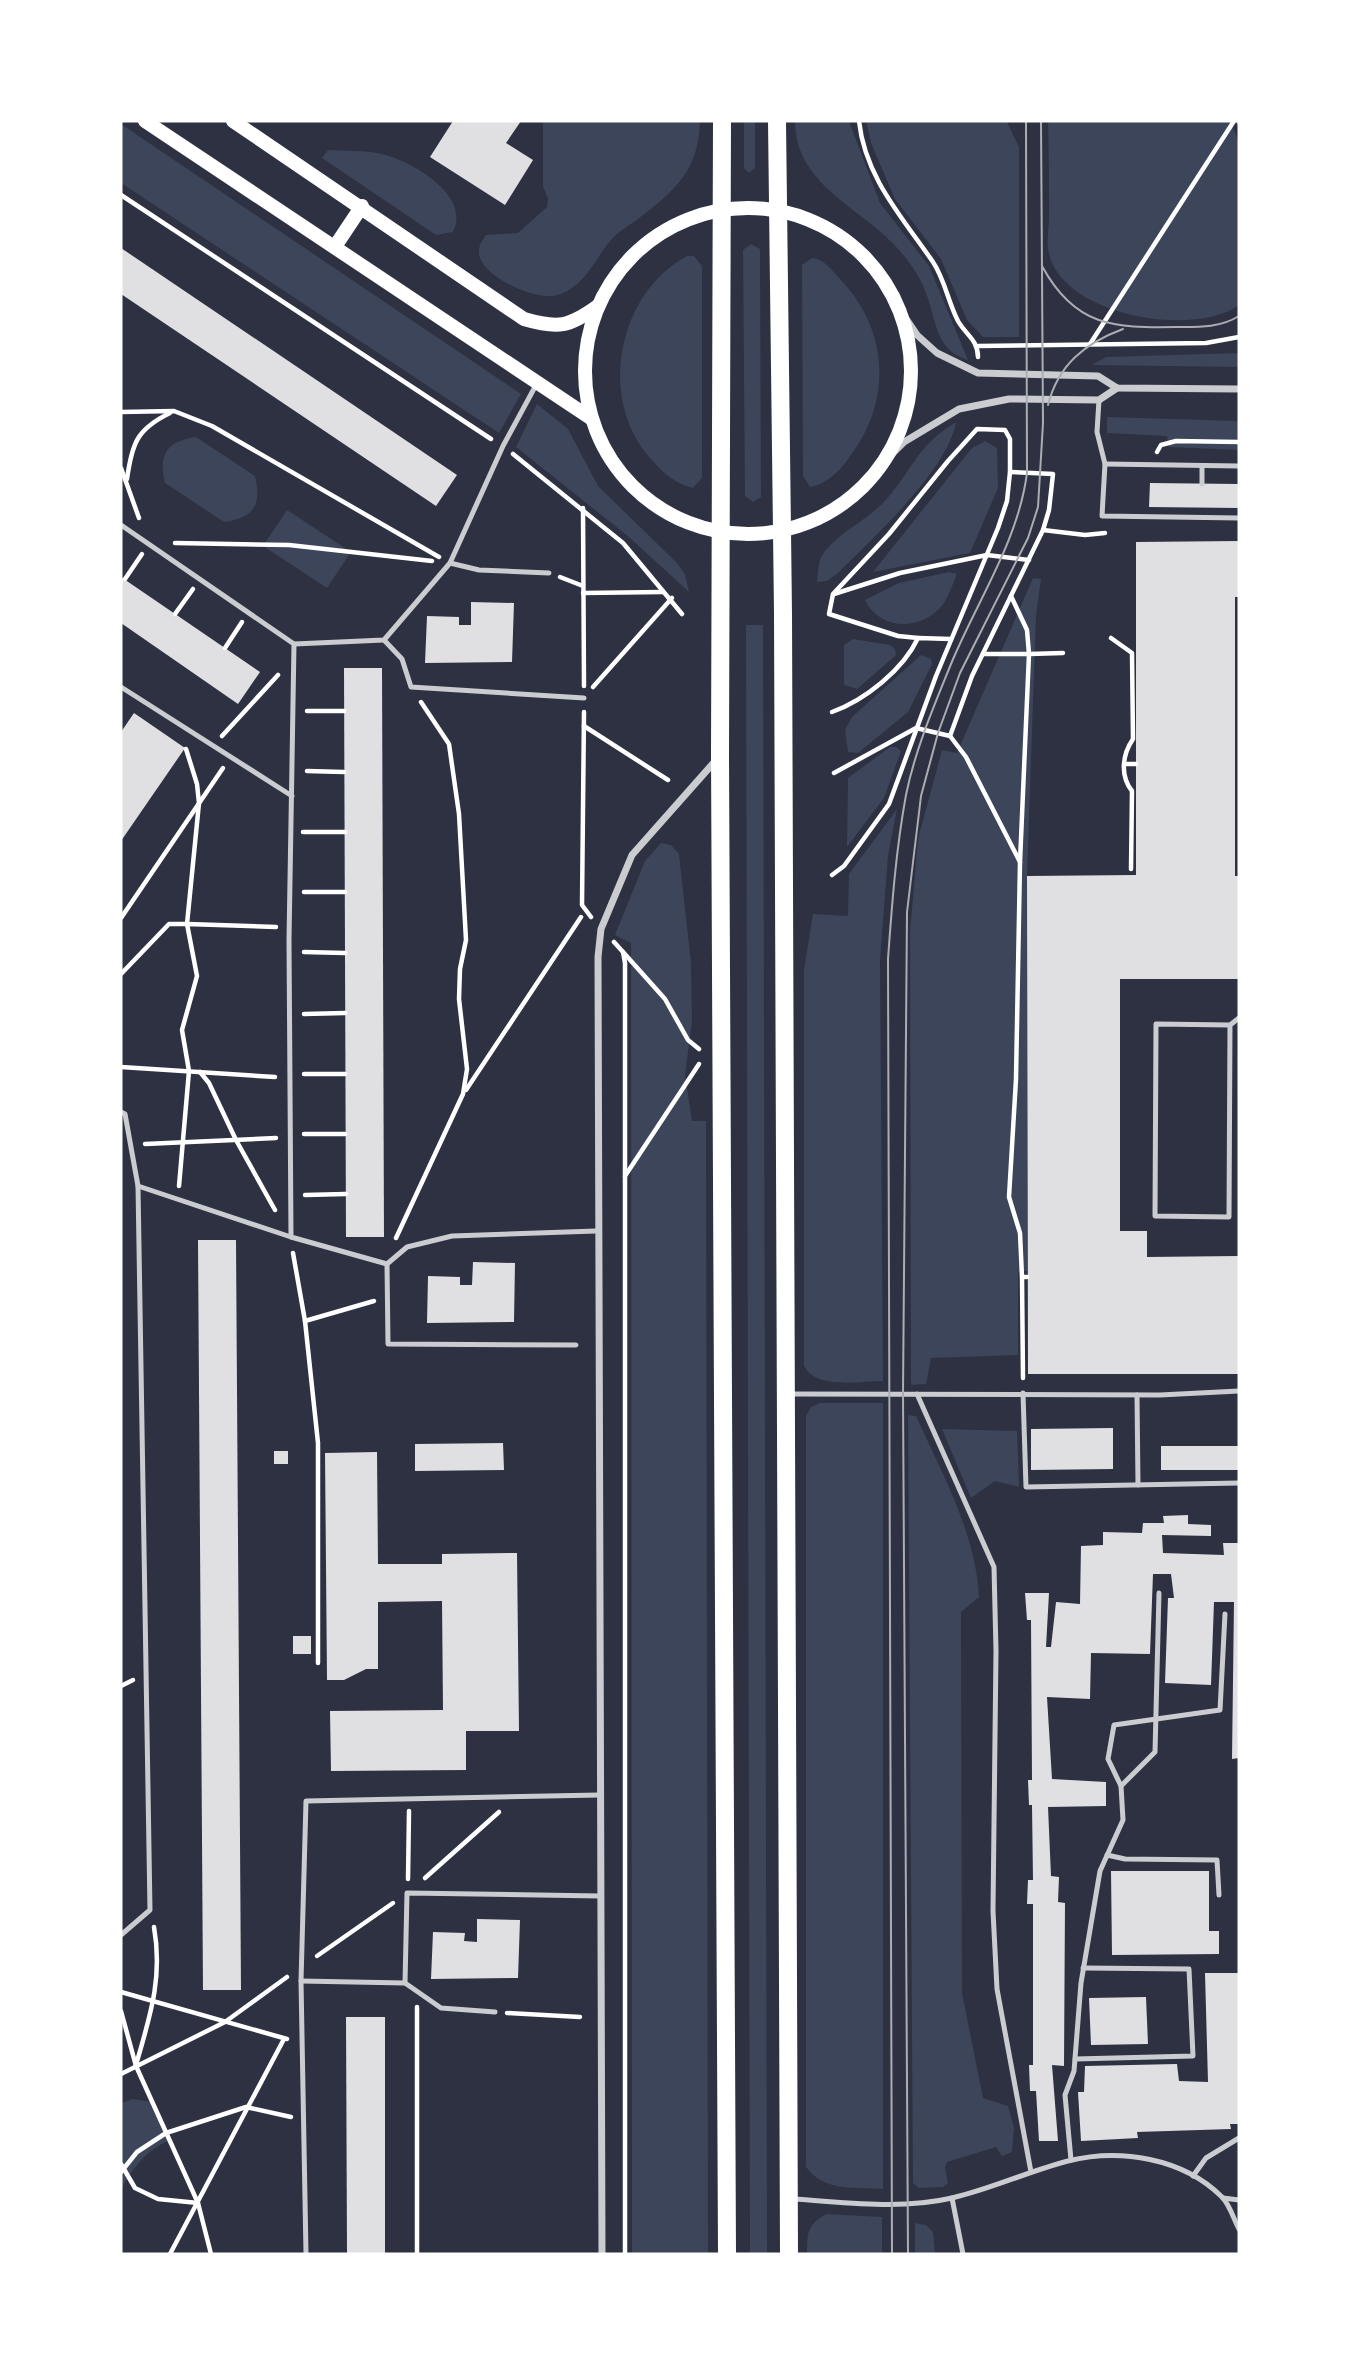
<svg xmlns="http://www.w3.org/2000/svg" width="1360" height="2375" font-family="'PT Sans',sans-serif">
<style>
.green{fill:#3c4559}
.building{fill:#e0e0e3}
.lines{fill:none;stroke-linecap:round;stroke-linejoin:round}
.path{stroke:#fff;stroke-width:4.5}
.service{stroke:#caccd0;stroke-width:5}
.minor{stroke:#caccd0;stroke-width:7}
.secondary{stroke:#fff;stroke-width:14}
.primary{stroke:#fff;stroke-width:18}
.tram{stroke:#abadb3;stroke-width:2}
</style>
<rect width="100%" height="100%" fill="#2d3142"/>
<g class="green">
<path d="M543,121H700C699,170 675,191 638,219C630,225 619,231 612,239C594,259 586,286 558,295C537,302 482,277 479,254C478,246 482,241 486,235L518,233L547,207L548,199L543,186Z"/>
<polygon points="744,121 755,121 755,168 749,173 744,168"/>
<path d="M795,121H847L850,124L880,203L929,266L968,360C936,351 937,323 927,296C922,280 911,263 899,250C863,208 795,186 795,121Z"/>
<polygon points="866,121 1007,122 1019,147 1019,337 983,337 967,320 941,259 895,199 871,143"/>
<path d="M1048,121H1230L1239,142V305C1194,338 1064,316 1049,254C1046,243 1049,228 1049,217C1049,185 1049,153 1048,121Z"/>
<polygon points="121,124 521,394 499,433 121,183"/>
<path d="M328,150C345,151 365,150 382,154C412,161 472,196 453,232L436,235L322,158Z"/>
<polygon points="751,244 760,249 761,497 753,502 745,496 743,250"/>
<path d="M687,256H694L702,266V478L693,488C675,484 661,471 650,458C597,398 618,293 687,256Z"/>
<path d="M812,258C825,259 832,271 841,280C890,332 892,404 848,459C840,471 825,485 810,487L803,476L802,265Z"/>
<polygon points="1239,353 1239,367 1092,365 1106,357"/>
<polygon points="537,404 568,429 598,486 677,563 685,574 689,592 629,537 516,447"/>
<polygon points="1107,417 1239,421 1239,450 1169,447 1167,436 1107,433"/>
<path d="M956,422C948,470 873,538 838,573L827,581L817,582C818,571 818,559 825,551C841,531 867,520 884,502C914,469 915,447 956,422Z"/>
<path d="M196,437L255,476C262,505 254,518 224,522L165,483C158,454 167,441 196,437Z"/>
<polygon points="985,441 997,448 998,488 970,553 873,572 972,448"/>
<polygon points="287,510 351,552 327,588 263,546"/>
<path d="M949,572L957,574C952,585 948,600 940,608C917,632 879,629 865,600L899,583Z"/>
<polygon points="1033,578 1041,579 1036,615 1027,876 1027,1271 1018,1272 1018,1355 931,1358 926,1384 911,1385 910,932 918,839 942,750 957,753"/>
<polygon points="746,625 763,625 767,2254 750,2254"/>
<polygon points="853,639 890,645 895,649 896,655 857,689 844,685 844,645"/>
<polygon points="921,655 931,659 932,664 908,712 858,753 848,752 845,730 852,717"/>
<polygon points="890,747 896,747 901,751 884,798 847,847 848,778"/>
<path d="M897,809L888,856L880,961L883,1381C860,1381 817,1390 804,1366V970L813,914L848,916L849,874Z"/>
<polygon points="661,843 671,845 679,854 691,963 692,1022 685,1075 692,1121 706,1121 708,2254 632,2254 631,943 615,935 645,861"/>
<path d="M820,1403H883V2189C855,2187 824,2192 806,2167V1416L811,1407Z"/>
<path d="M908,1415L916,1416C942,1473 976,1534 979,1597L961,1612L962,1993L983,2098L1008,2106L1014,2128L1012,2152L1002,2156L996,2147L947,2162L945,2168L948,2183L943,2187L919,2188L913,2183Z"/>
<polygon points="942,1429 1017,1431 1019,1487 995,1481 971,1498"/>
<path d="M133,2099L152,2102L170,2140C145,2151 134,2167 121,2189V2103Z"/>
<path d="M827,2214L882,2217V2254H807C807,2233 807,2224 827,2214Z"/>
<polygon points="915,2223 926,2225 933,2232 935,2254 915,2254"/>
</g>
<g class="building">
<polygon points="453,121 521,121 506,143 533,160 505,205 430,157"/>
<polygon points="121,248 457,475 436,506 121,294"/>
<polygon points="1150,483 1239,484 1239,508 1149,507"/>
<polygon points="1239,541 1239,597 1235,597 1235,876 1239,876 1239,979 1120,979 1120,1231 1147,1231 1147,1257 1239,1256 1239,1374 1028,1374 1027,876 1136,875 1136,542"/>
<polygon points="121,577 260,672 238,704 121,623"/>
<polygon points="471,602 514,603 512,662 425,663 427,616 459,617 459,625 471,625"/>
<polygon points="344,668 382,668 384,1237 346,1237"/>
<polygon points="134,713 185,748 121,841 121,732"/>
<polygon points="198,1240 236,1240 241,1990 203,1990"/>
<polygon points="473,1262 515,1263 514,1322 427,1323 428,1276 460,1277 460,1285 472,1285"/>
<polygon points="1113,1428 1113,1469 1031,1470 1031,1429"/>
<polygon points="503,1443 504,1470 415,1471 415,1444"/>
<rect x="1161" y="1446" width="78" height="24"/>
<rect x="274" y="1451" width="14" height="13"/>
<polygon points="377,1452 378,1564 442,1564 442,1554 517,1553 519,1731 466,1731 466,1770 331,1771 330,1711 443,1710 442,1601 378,1602 378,1669 366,1669 344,1680 327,1680 325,1453"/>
<polygon points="1188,1515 1188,1524 1211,1525 1211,1536 1162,1535 1163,1553 1224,1555 1223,1543 1239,1543 1239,1758 1232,1759 1234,1602 1214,1602 1211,1685 1165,1683 1168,1598 1174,1598 1171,1574 1153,1574 1150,1654 1091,1653 1090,1699 1047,1697 1052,1779 1106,1782 1106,1806 1048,1807 1051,1876 1059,1877 1058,1902 1065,1903 1064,2066 1052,2065 1058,2141 1039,2141 1036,2091 1030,2091 1029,2065 1033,2065 1033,1904 1027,1904 1028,1880 1033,1880 1032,1805 1029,1805 1028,1780 1032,1780 1031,1620 1027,1620 1025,1593 1049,1593 1046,1647 1051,1647 1056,1602 1080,1604 1081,1546 1103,1545 1103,1532 1142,1533 1143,1523 1164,1523 1163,1516"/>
<rect x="293" y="1636" width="18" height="18"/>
<polygon points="1111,1871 1209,1871 1209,1931 1219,1931 1219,1954 1112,1955"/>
<polygon points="477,1919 520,1920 518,1978 431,1979 433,1932 465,1933 464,1941 477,1942"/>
<polygon points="1205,1973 1239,1973 1239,2124 1230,2124 1231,2129 1137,2132 1138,2138 1081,2141 1078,2092 1084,2092 1085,2066 1177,2064 1179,2081 1208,2082"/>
<polygon points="1146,1997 1148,2044 1091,2045 1089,1998"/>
<polygon points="346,2017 385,2017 385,2254 347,2254"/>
</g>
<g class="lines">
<g class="path">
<path d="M859,121C865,177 902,217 933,262C945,280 948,302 958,321C966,335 978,340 978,357"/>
<polyline points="121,195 491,439"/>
<polyline points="1090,344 1234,121"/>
<polyline points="978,346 1206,343 1239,337"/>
<polyline points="121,412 174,411 212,426 439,557"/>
<polyline points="1157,452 1161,445 1176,441 1239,442"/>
<polyline points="513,454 623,543 682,614"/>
<polyline points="121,468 139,518"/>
<path d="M127,479C132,443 137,429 170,413"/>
<polyline points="583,508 584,686"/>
<polyline points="1043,530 1085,535 1105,533"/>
<polyline points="175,543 289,545 432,561"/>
<polyline points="560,577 583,586"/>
<polyline points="125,579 142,554"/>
<polyline points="583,593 663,592"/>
<polyline points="834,594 900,573 987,555 1029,560"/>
<polyline points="175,614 193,589"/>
<path d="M1111,638L1132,653L1133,739C1122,755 1120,776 1132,791L1131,869"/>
<polyline points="225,648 242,622"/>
<polyline points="983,654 1029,654 1027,630 1011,596"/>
<polyline points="593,687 672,598"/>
<polyline points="307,711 344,711"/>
<polyline points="584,712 582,905 591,917"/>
<path d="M832,712C865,700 903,670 918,638L951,639"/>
<polyline points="584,726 668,780"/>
<polyline points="222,736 278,675"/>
<polyline points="950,736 966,757 1020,862"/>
<polyline points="1125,764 1136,764"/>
<polyline points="307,771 344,772"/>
<polyline points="834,773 916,728 950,736 972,676 1043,530 1049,510 1053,474 1010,472"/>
<polyline points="303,832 345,832"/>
<polyline points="832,875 844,866 889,804 936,676 998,528 1007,501 1010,472 1010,439 1005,430 977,429 948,461 889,534 833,594 829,614 898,636 918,638"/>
<polyline points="304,892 345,892"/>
<polyline points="121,918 223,768"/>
<polyline points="614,942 623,952 625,963 625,2254"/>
<polyline points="304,952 345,953"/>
<polyline points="623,952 665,999 688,1040 699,1049"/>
<polyline points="121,974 169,924 187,924 199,803 197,784 186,749"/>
<polyline points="304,1014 345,1013"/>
<polyline points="121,1067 275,1077"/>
<polyline points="200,1072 209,1083 236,1140 275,1210"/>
<polyline points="304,1074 345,1074"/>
<polyline points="466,1090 581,917"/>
<polyline points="304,1134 345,1134"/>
<polyline points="145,1144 276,1138"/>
<polyline points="625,1176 699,1064"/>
<polyline points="179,1186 189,1071 182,1030 197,976 187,924 276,927"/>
<polyline points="305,1195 346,1194"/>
<polyline points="396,1238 463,1094 467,1069 459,999 460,969 466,940 459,814 449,744 421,702"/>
<polyline points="293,1253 305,1321 318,1443 318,1663"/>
<polyline points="1022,1277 1020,1233 1009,1197 1016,1079 1020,862 1029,654 1063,653"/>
<polyline points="305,1321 374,1301"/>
<polyline points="1023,1378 1022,1277 1027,1277"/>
<polyline points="121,1686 133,1680"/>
<polyline points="425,1878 499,1812"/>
<polyline points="408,1879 409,1811"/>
<polyline points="317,1956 393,1903"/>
<polyline points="121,1992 287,2039"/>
<polyline points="417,2007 417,2254"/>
<polyline points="121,2011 136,2066 198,2203 211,2254"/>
<polyline points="507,2013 580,2017"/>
<path d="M136,2065C150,2016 163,1978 154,1927"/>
<polyline points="121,2074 225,2022 287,1977"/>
<polyline points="121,2164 135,2188 158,2199 198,2203"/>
<polyline points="121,2172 137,2152 166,2133 246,2107 291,2117"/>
<polyline points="170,2254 284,2039"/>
</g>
<g class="service">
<polyline points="1099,400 1097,432 1105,464 1102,516 1239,518"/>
<polyline points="1105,464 1239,466"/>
<polyline points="1202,466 1202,484"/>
<polyline points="121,525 294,644 289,940 291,1237 387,1264 407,1247 452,1236 596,1231"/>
<polyline points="450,563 479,570 549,573"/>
<polyline points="384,640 402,659 411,687 584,698"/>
<polyline points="294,644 384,640 450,563 503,446 536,385"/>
<polyline points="121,687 292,796"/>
<polyline points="1230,1025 1229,1217 1155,1216 1156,1024 1230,1025 1239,1018"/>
<polyline points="121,1112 125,1114 138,1186 291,1237"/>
<polyline points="387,1264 388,1344 576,1345"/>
<polyline points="1023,1393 1026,1487 1239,1483"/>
<polyline points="789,1394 1160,1395 1239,1391"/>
<polyline points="917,1394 994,1567 996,1651 993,1911 997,1989 1031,2172"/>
<polyline points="1137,1395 1138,1485"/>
<polyline points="1121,1786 1108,1759 1114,1725 1220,1710 1225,1614"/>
<polyline points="1107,1855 1125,1859 1217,1860 1219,1895"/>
<polyline points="121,1935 150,1910 138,1186"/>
<polyline points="301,1981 405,1983 407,1893 600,1896"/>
<polyline points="405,1983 441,2008 495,2012"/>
<polyline points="1075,2059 1193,2056 1189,1969 1083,1968"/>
<polyline points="1071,2160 1065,2095 1074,2071 1081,1983 1100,1871 1123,1820 1121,1786 1155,1752 1159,1593"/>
<polyline points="1193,2176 1206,2158 1239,2138"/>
<polyline points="952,2198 963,2254"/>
<polyline points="1223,2198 1239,2200"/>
<path d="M793,2199C845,2202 900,2210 952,2198C991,2189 1029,2171 1068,2161C1120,2148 1183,2158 1222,2197C1230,2205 1234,2220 1239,2229"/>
<polyline points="306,2254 301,1981 306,1801 599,1795"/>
</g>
<g class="minor">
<polyline points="900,310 917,335 937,353 978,373 1098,376 1117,388 1239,389"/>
<polyline points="884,462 904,442 959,409 1009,399 1099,400 1117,388"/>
<polyline points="602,2254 598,957 601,929 632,855 717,759"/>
</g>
<g class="secondary">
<polyline points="145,121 592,419"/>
<path d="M233,121L524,319C558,329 569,327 598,306"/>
<circle cx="748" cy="371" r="163"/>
<polyline points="336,245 362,206"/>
</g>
<g class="primary">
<polyline points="722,121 720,755 727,2254"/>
<polyline points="777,121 783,613 789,2254"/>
</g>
<g class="tram">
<polyline points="1237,121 1239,125"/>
<path d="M1042,266C1075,327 1114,328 1176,327C1198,327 1220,328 1239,316"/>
<path d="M1048,405C1058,365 1085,343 1123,329"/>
<path d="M892,2254L888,959C892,904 896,849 906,795C915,750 934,706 951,664C977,601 1018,542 1027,473L1026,121"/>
<polyline points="908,2254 903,1394 907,912 921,796 938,733 960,673 1028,538 1038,507 1043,423 1041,121"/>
</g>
</g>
<rect width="1360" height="2375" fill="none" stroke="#ffffff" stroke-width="245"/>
</svg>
